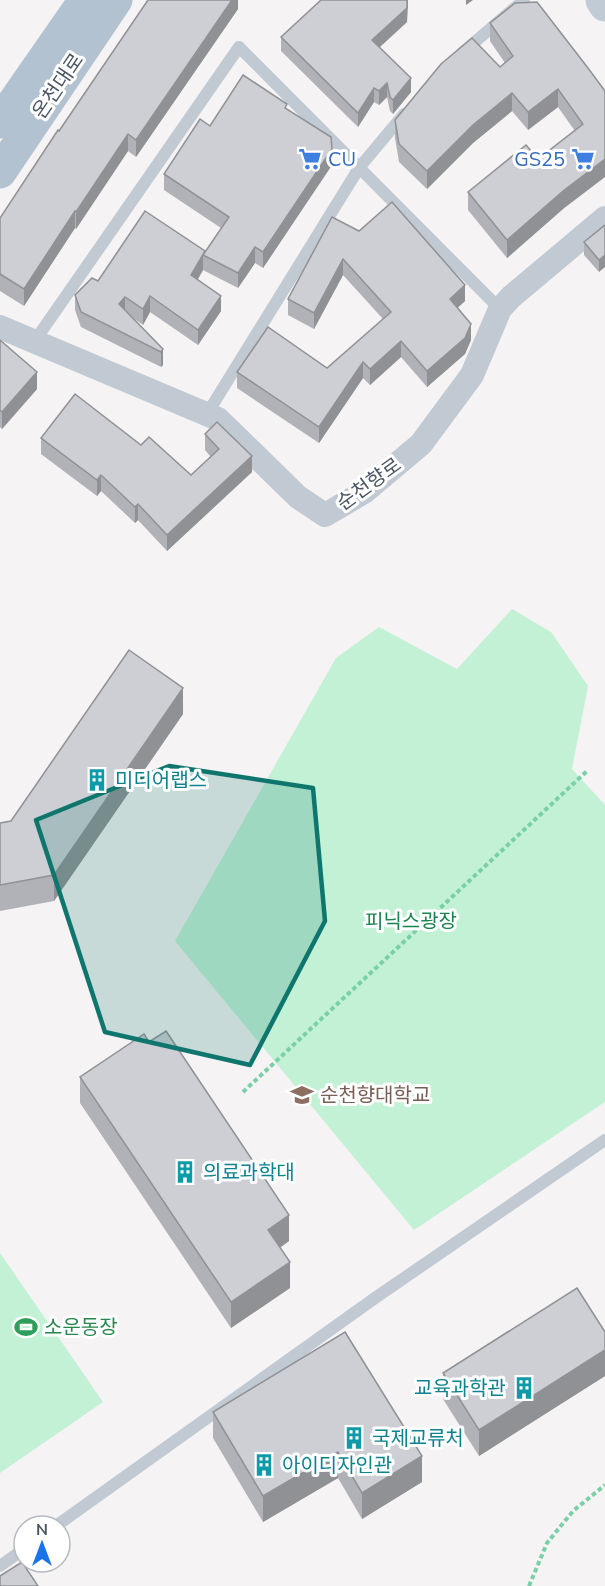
<svg xmlns="http://www.w3.org/2000/svg" width="605" height="1586" font-family="'Nunito Sans','Noto Sans KR',sans-serif">
<style>
.green{fill:#c3f1d5}
.lines{fill:none;stroke-linecap:round;stroke-linejoin:round}
.path{stroke:#7ad0a6;stroke-width:4;stroke-dasharray:4.5 3;stroke-linecap:butt}
.service{stroke:#c1cad2;stroke-width:12}
.minor{stroke:#c1cad2;stroke-width:24}
.secondary{stroke:#c1cbd6;stroke-width:33}
.primary{stroke:#b3c2d1;stroke-width:33}
.wall{fill:#b0b2b7}
.shaded-wall{fill:#909195}
.building{fill:#cdcfd5;stroke:#909195;stroke-width:1.5}
.marked{fill:#0f766e;fill-opacity:0.2;stroke:#0f766e;stroke-width:4.5;stroke-linejoin:round}
.labels{text-anchor:middle;dominant-baseline:central;stroke-width:6;stroke-linejoin:round;paint-order:stroke}
.street-label{font-size:20px;fill:#4a5661;stroke:#fff}
.shop-label{font-size:20px;fill:#366cbe;stroke:#fff;text-anchor:start}
.culture-label{font-size:20px;fill:#0d838f;stroke:#fff;text-anchor:start}
.park-label{font-size:20px;fill:#17864f;stroke:#fff}
.education-label{font-size:20px;fill:#785e54;stroke:#fff;text-anchor:start}
.leisure-label{font-size:20px;fill:#27864d;stroke:#fff;text-anchor:start}
</style>
<rect width="100%" height="100%" fill="#f5f3f3"/>
<g class="green">
<polygon points="512,609 551,632 588,686 572,769 605,805 605,1102 414,1230 175,941 336,658 379,627 457,669"/>
<polygon points="0,1253 103,1402 0,1473"/>
</g>
<g class="lines">
<g class="path">
<polyline points="243,1092 587,771"/>
<polyline points="529,1586 547,1543 573,1511 605,1485"/>
</g>
<g class="service">
<polyline points="463,52 524,0"/>
<polyline points="34,342 239,47 500,309"/>
<polyline points="207,414 359,168 404,114"/>
<polyline points="56,1526 375,1298 605,1140"/>
<polyline points="0,1566 24,1549"/>
</g>
<polyline class="minor" points="0,327 218,419 298,497 325,515 364,492 421,444 472,375 500,309 511,297 605,218"/>
<polyline class="secondary" points="602,0 605,5"/>
<g class="primary">
<polyline points="0,122 85,0"/>
<polyline points="0,172 116,0"/>
</g>
</g>
<g class="wall">
<polygon points="238,0 238,9 136,157 128,151 76,229 75,228 24,306 0,291 0,218 59,131"/>
<polygon points="321,0 408,0 407,22 379,48 411,92 393,114 390,111 387,97 379,105 374,102 358,127 281,51 281,37"/>
<polygon points="490,23 605,91 563,209 507,258 468,210 468,192 538,159 575,131 558,107 528,130 512,111 473,143 427,189 399,162 395,138 395,120 500,67 505,63 490,41"/>
<polygon points="287,109 332,165 263,268 255,263 238,288 203,270 198,279 221,311 198,345 150,312 143,325 133,318 163,349 163,365 161,367 81,327 75,310 75,295 98,281 205,252 221,228 164,190 164,174 210,126"/>
<polygon points="332,217 465,301 457,308 471,340 465,354 427,387 401,357 370,385 363,378 319,443 237,388 237,372 327,368 383,319 343,275 314,329 288,315 288,299"/>
<polygon points="605,225 599,272 584,255 584,242"/>
<polygon points="0,340 37,389 2,429 0,427"/>
<polygon points="205,434 252,472 167,551 138,520 135,523 101,491 97,496 41,454 41,438 141,445 191,475 211,457 205,450"/>
<polygon points="183,714 54,901 0,911 0,823 11,821"/>
<polygon points="80,1077 289,1241 280,1248 290,1288 231,1328 80,1103"/>
<polygon points="345,1332 422,1482 362,1519 338,1478 263,1522 213,1438 213,1412"/>
<polygon points="605,1332 605,1376 479,1456 443,1399 443,1373"/>
</g>
<g class="shaded-wall">
<polygon points="232,0 238,0 238,9 136,157 136,140"/>
<polygon points="407,0 408,0 407,22 372,54 372,40"/>
<polygon points="466,0 473,0 466,5"/>
<polygon points="411,78 411,92 393,114 393,100"/>
<polygon points="387,83 387,97 379,105 379,91"/>
<polygon points="374,88 374,102 358,127 358,113"/>
<polygon points="558,89 558,107 528,130 528,112"/>
<polygon points="512,93 512,111 473,143 427,189 427,171 473,125"/>
<polygon points="128,134 128,151 76,229 76,212"/>
<polygon points="332,149 332,165 263,268 263,252"/>
<polygon points="605,159 605,177 563,209 507,258 507,240 563,191"/>
<polygon points="75,211 75,228 24,306 24,289"/>
<polygon points="255,247 255,263 238,288 238,273"/>
<polygon points="203,255 203,270 191,291 191,275"/>
<polygon points="605,255 605,267 599,272 599,260"/>
<polygon points="343,259 343,275 314,329 314,313"/>
<polygon points="465,285 465,301 450,315 450,299"/>
<polygon points="150,296 150,312 143,325 143,309"/>
<polygon points="221,296 221,311 198,345 198,330"/>
<polygon points="125,297 125,313 119,304"/>
<polygon points="471,324 471,340 465,354 427,387 427,371"/>
<polygon points="401,341 401,357 370,385 370,369"/>
<polygon points="163,349 163,365 161,367 161,352"/>
<polygon points="363,362 363,378 319,443 319,427"/>
<polygon points="37,372 37,389 2,429 2,412"/>
<polygon points="252,456 252,472 167,551 167,535"/>
<polygon points="101,475 101,491 97,496 97,480"/>
<polygon points="138,504 138,520 135,523 135,507"/>
<polygon points="183,688 183,714 54,901 54,875"/>
<polygon points="289,1215 289,1241 268,1256 268,1230"/>
<polygon points="290,1262 290,1288 231,1328 231,1302"/>
<polygon points="605,1350 605,1376 479,1456 479,1430"/>
<polygon points="338,1452 338,1478 263,1522 263,1496"/>
<polygon points="422,1456 422,1482 362,1519 362,1493"/>
</g>
<g class="building">
<polygon points="148,0 232,0 136,140 128,134 76,212 75,211 24,289 0,274 0,218 58,130 59,131"/>
<polygon points="321,0 407,0 407,8 372,40 411,78 393,100 390,97 387,83 379,91 374,88 358,113 281,37"/>
<polygon points="537,2 588,68 605,91 605,159 563,191 507,240 468,192 526,145 538,159 583,124 558,89 528,112 512,93 473,125 427,171 399,144 395,120 441,64 472,38 500,67 513,56 490,23 515,3"/>
<polygon points="243,75 287,104 285,108 331,137 332,149 263,252 255,247 238,273 203,255 229,217 164,174 200,119 210,126"/>
<polygon points="392,202 465,285 450,299 471,324 465,338 427,371 401,341 370,369 363,362 319,427 237,372 268,327 327,368 391,312 343,259 314,313 288,299 332,217 359,231"/>
<polygon points="145,211 205,251 191,275 221,296 198,330 150,296 143,309 125,297 119,304 163,349 161,352 81,312 75,295 92,278 98,281"/>
<polygon points="605,225 605,255 599,260 584,242"/>
<polygon points="0,340 37,372 2,412 0,410"/>
<polygon points="75,394 141,445 149,437 191,475 219,449 205,434 217,422 252,456 167,535 138,504 135,507 101,475 97,480 41,438"/>
<polygon points="129,650 183,688 54,875 0,885 0,823 11,821"/>
<polygon points="166,1031 289,1215 268,1230 290,1262 231,1302 80,1077 144,1034 149,1042"/>
<polygon points="577,1288 605,1332 605,1350 479,1430 443,1373"/>
<polygon points="345,1332 422,1456 362,1493 338,1452 263,1496 213,1412"/>
<polygon points="22,1562 38,1586 0,1586 0,1576"/>
</g>
<path class="marked" d="M169,766L313,788L325,921L250,1065L105,1032L36,820Z"/>
<defs>
<g id="supermarket-bare" transform="scale(1.8)"><path d="M-6-5.5h2.5l.6 2H6L4.5 2H-2.5L-4.4-4H-6ZM-1.5 3.2a1.3 1.3 0 1 0 .1 0ZM3 3.2a1.3 1.3 0 1 0 .1 0Z" fill="#3f7fe0" stroke="#fff" stroke-width="2.5" paint-order="stroke"/></g>
<g id="building-bare" transform="scale(1.8)"><path d="M-4-6H4V6H1V3H-1V6H-4ZM-2.5-4.3h1.7v1.8h-1.7ZM.8-4.3h1.7v1.8H.8ZM-2.5-1h1.7V.8h-1.7ZM.8-1h1.7V.8H.8Z" fill="#0f9aa8" stroke="#fff" stroke-width="2.5" paint-order="stroke"/></g>
<g id="university-bare" transform="scale(1.8)"><path d="M0-5L7-2L0 1L-7-2ZM-4 1L0 2.5L4 1V4Q0 6-4 4Z" fill="#8d6e63" stroke="#fff" stroke-width="2.5" paint-order="stroke"/></g>
<g id="stadium-bare" transform="scale(1.8)"><path d="M0-5a6.5 5 0 1 0 0 10a6.5 5 0 1 0 0-10ZM-3.5-1.8h7v3.6h-7Z" fill="#2e9e5b" stroke="#fff" stroke-width="2.5" paint-order="stroke"/></g>
</defs>
<g fill-rule="evenodd">
<use href="#supermarket-bare" x="310" y="159"/>
<use href="#supermarket-bare" x="583" y="159"/>
<use href="#building-bare" x="97" y="780"/>
<use href="#university-bare" x="302" y="1095"/>
<use href="#building-bare" x="185" y="1172"/>
<use href="#stadium-bare" x="26" y="1327"/>
<use href="#building-bare" x="524" y="1388"/>
<use href="#building-bare" x="354" y="1438"/>
<use href="#building-bare" x="264" y="1465"/>
</g>
<g class="labels">
<g class="street-label">
<text transform="translate(58 86) rotate(-56)">온천대로</text>
<text transform="translate(369 484) rotate(-36)">순천향로</text>
</g>
<g class="shop-label">
<text x="328" y="159">CU</text>
<text x="565" y="159" text-anchor="end">GS25</text>
</g>
<g class="culture-label">
<text x="115" y="780">미디어랩스</text>
<text x="203" y="1172">의료과학대</text>
<text x="506" y="1388" text-anchor="end">교육과학관</text>
<text x="372" y="1438">국제교류처</text>
<text x="282" y="1465">아이디자인관</text>
</g>
<g class="park-label">
<text x="411" y="921">피닉스광장</text>
</g>
<g class="education-label">
<text x="320" y="1095">순천향대학교</text>
</g>
<g class="leisure-label">
<text x="44" y="1327">소운동장</text>
</g>
</g>
<g transform="translate(42 1544)"><circle r="28" fill="#ffffff" stroke="#b7bbc0" stroke-width="1.5"/>
<path d="M0-4.5L10 22L0 15L-10 22Z" fill="#1a73e8"/>
<text y="-9" font-size="16" font-weight="bold" text-anchor="middle" fill="#4a5661">N</text>
</g>
</svg>
